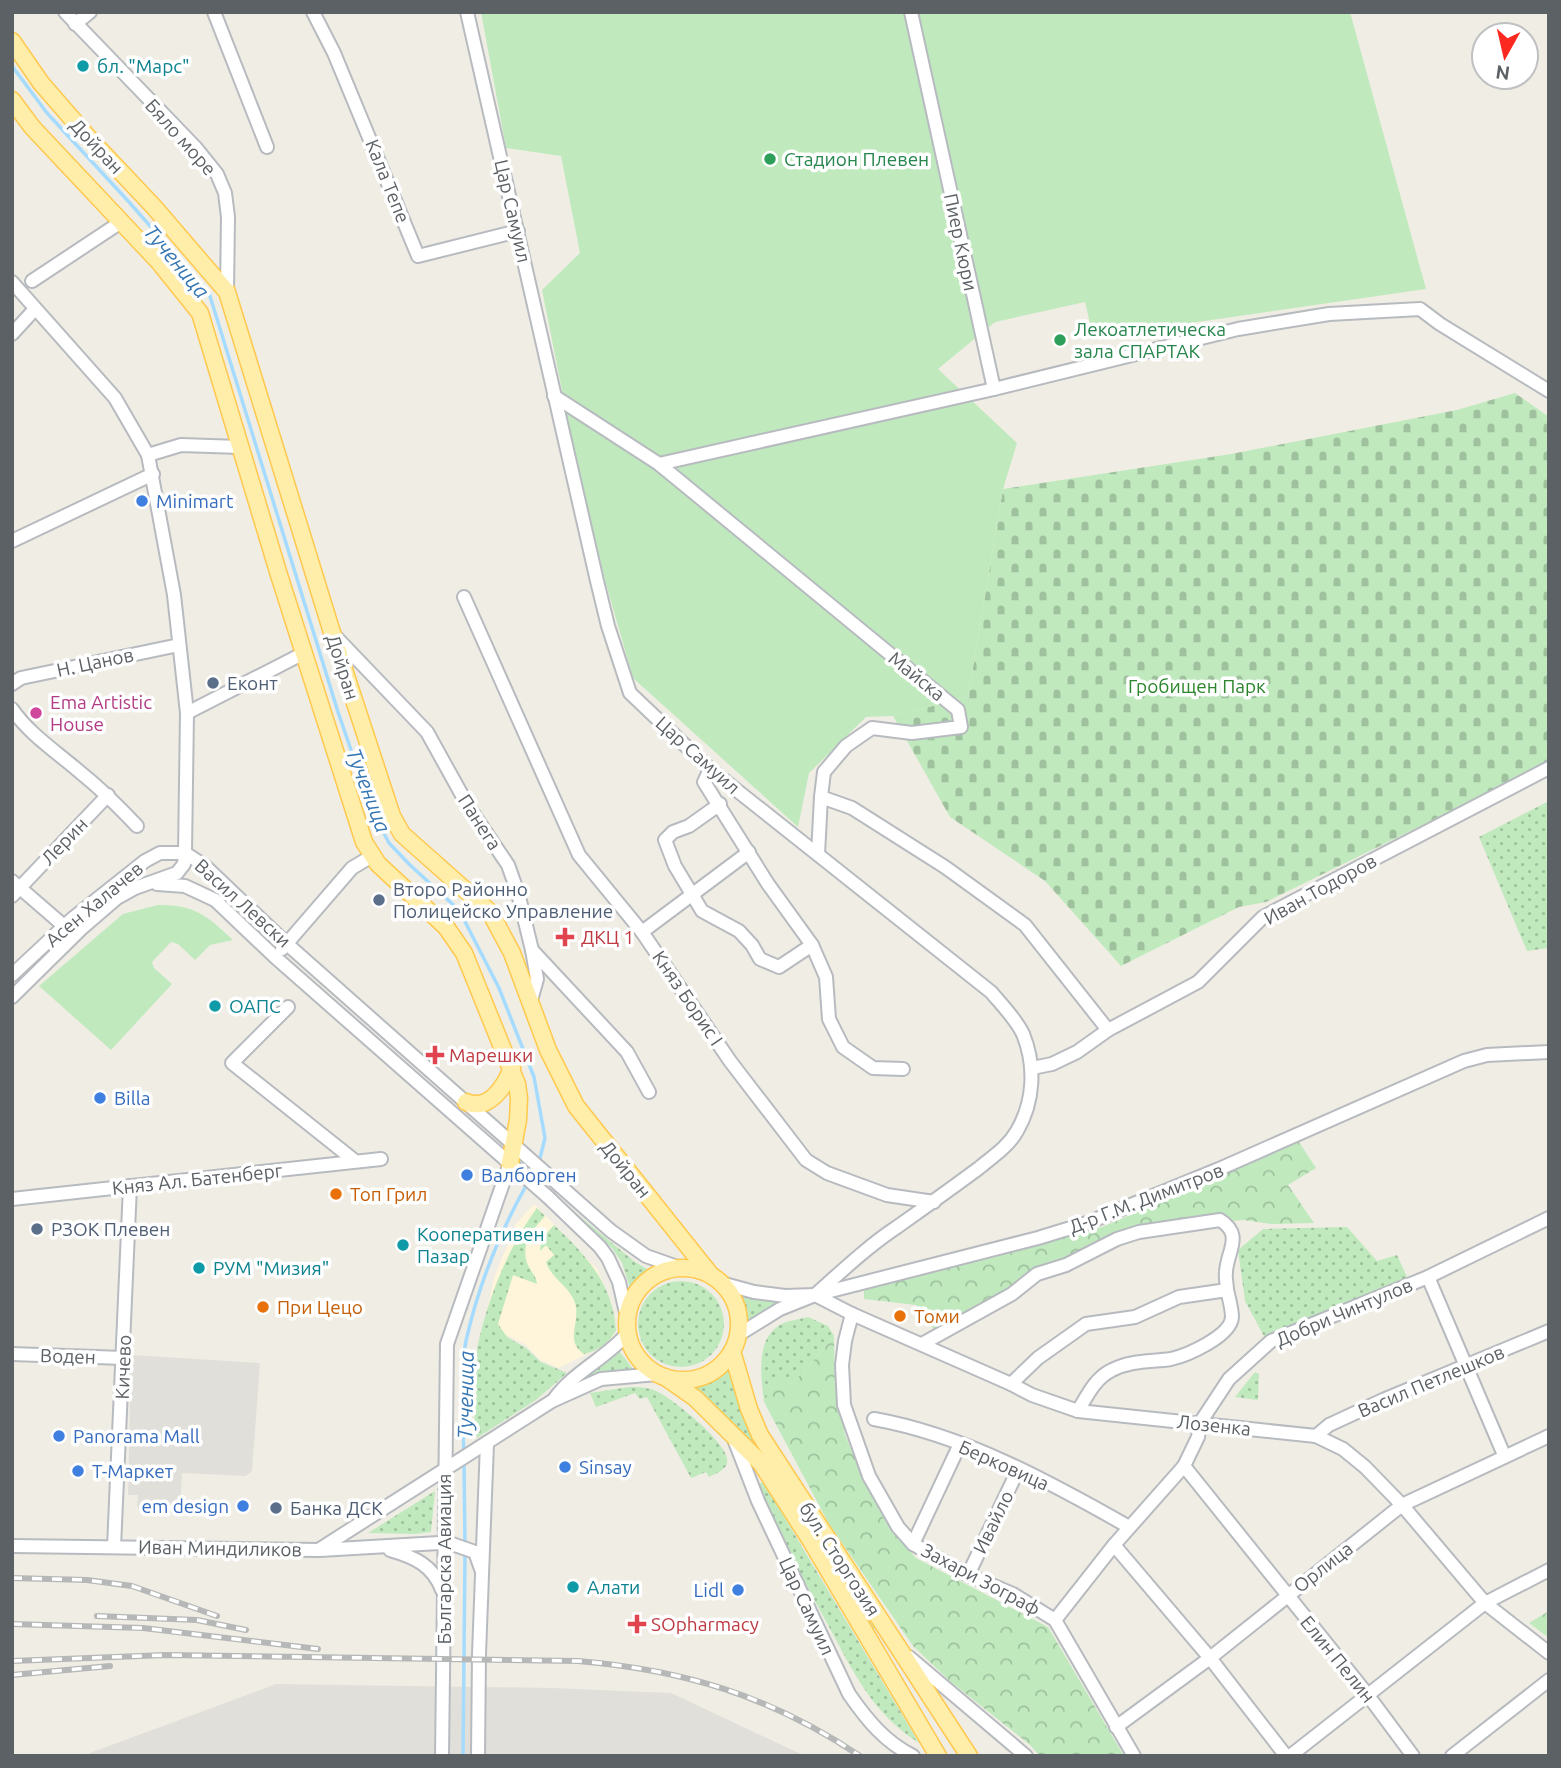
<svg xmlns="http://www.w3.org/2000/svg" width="1561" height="1768" font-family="Ubuntu,sans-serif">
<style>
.commercial{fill:#fff5da}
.industrial{fill:#e1dfd9}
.grass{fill:url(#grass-dots)}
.forest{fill:url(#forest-crowns)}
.cemetery{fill:url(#cemetery-stones)}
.park{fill:#c0eabe}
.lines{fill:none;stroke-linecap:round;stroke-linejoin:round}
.stream{stroke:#a5dbff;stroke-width:3.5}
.minor-casing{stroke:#b7bbc0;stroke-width:16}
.major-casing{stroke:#ffc84e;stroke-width:19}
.minor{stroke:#fff;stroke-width:12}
.major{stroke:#fea;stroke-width:16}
.rail-casing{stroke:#b6b7b7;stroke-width:6}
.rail{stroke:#fff;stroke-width:3.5;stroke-dasharray:10;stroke-linecap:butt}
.culture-dot{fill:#0f9aa8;stroke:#fff;stroke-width:2.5}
.leisure-dot{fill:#2e9e5b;stroke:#fff;stroke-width:2.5}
.shop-dot{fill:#3f7fe0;stroke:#fff;stroke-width:2.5}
.service-dot{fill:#5c6f8a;stroke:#fff;stroke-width:2.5}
.hotel-dot{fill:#d1479c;stroke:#fff;stroke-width:2.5}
.health-dot{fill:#e0444e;stroke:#fff;stroke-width:2.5}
.food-dot{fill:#e8710a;stroke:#fff;stroke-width:2.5}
.labels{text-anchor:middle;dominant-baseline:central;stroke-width:7;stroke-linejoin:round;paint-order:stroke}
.culture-label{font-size:19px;fill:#0d838f;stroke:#fff;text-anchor:start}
.street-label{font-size:19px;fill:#5c6166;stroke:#fff}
.leisure-label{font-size:19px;fill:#27864d;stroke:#fff;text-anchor:start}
.shop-label{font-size:19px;fill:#366cbe;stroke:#fff;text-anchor:start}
.service-label{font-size:19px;fill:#4e5e75;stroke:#fff;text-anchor:start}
.park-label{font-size:19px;fill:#2c862d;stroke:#fff}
.hotel-label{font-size:19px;fill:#b23c85;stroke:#fff;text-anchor:start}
.health-label{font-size:19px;fill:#be3a42;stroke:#fff;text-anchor:start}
.food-label{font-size:19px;fill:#c56008;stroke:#fff;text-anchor:start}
.water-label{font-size:21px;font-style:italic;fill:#3576b3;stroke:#fff}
</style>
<defs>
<pattern id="grass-dots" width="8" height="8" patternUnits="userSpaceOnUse" patternTransform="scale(1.75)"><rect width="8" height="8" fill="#c0eabe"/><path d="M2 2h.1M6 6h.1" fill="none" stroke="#9fc19e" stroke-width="1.8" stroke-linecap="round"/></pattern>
<pattern id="forest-crowns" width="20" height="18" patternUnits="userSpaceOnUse" patternTransform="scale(1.75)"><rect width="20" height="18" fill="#c0eabe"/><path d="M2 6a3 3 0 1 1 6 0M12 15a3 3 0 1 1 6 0" fill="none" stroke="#9fc19e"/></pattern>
<pattern id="cemetery-stones" width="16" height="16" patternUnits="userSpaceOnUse" patternTransform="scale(1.75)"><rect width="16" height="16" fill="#c0eabe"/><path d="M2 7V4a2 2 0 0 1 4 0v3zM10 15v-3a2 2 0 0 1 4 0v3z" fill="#9fc19e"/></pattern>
</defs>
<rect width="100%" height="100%" fill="#f0ede4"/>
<polygon class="commercial" points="534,1204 597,1269 611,1302 616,1325 614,1336 604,1345 559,1368 540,1360 526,1345 499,1331 486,1316 494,1278 516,1224"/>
<g class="industrial">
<polygon points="131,1355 260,1363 252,1471 246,1476 182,1473 180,1513 140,1512 137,1505 138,1495 128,1495"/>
<polygon points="276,1684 552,1688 671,1693 805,1756 82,1756"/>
</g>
<g class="grass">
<polygon points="1549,801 1549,948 1527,951 1479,837"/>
<polygon points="537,1181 635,1262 649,1270 630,1288 622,1263 612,1248"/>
<path d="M537,1208L545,1216C532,1230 521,1243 527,1263C530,1271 536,1275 537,1284L513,1275L498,1324L507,1337L526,1348L541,1362L567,1373L536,1400L477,1438C475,1419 471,1398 473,1379C477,1324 504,1252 537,1208Z"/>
<path d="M554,1225C586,1255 613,1284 616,1330C610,1342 598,1351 584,1354C564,1341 581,1322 575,1303C570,1287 551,1278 546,1262L554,1255L546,1245L540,1251L541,1240Z"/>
<polygon points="1347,1227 1377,1261 1397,1255 1407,1277 1399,1283 1265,1338 1245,1301 1238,1250 1263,1229"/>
<circle cx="681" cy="1324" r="43"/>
<polygon points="740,1290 783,1302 765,1310 749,1325"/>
<path d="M808,1317L828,1326L834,1336L804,1372L790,1384L779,1375L764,1402C761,1376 754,1334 786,1322C793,1320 801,1319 808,1317Z"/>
<polygon points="620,1352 633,1369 585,1377"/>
<polygon points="734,1364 783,1481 875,1629 872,1631 767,1465 693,1387 714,1379"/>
<polygon points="1255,1372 1259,1374 1258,1400 1235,1397"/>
<path d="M629,1387C639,1387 647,1387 656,1391C672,1398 734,1447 727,1464C724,1471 714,1474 709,1477L706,1472L691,1478L647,1397L640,1399L635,1393L596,1407L590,1393Z"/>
<path d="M759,1483H764L919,1743C872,1713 854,1673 828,1625C803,1580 780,1533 756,1486Z"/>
<polygon points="435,1491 431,1532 415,1534 368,1533"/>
</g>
<g class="forest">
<polygon points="1299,1142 1316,1168 1288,1185 1314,1223 1271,1224 1244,1220 1155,1228 1126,1233 1063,1259 935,1331 916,1305 864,1299 864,1287 1102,1227"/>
<polygon points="834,1336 835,1382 845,1435 868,1489 891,1531 916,1558 1048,1627 1124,1756 1040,1756 1029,1744 951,1682 913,1646 829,1524 764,1402 779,1374 790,1384 804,1372"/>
<polygon points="1549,1611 1549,1638 1529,1623"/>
</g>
<polygon class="cemetery" points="1515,393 1549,417 1549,763 1266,902 1239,907 1121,966 1045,881 950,817 893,716 968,697 1003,489 1231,454 1457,410"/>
<g class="park">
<polygon points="481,12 1350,12 1426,289 1093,337 1085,302 995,322 938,369 1017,443 1003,489 968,697 893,716 866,717 809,773 798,827 633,678 606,584 576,460 542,290 580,253 561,156 506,148"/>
<path d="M158,905C196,905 206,915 233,940L210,945L195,960L178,944L171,942L152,962L154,968L172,984L111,1050L39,986L123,914Z"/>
</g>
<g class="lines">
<g class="stream">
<polyline points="12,66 47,113 129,202 209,293 338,712 372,811 389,843 410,865 459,910 499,988 534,1077 545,1138 539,1162"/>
<path d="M464,1455C463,1418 458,1377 466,1341C478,1287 500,1232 527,1184"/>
<polyline points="464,1462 465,1546"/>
<polyline points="463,1756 465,1553"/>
</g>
<g class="minor-casing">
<g id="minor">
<polyline points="65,12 196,148 217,174 225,193 228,217 227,292"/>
<polyline points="214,12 267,147"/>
<polyline points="313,12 334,53 418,256 518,231"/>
<path d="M467,12L597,581L608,626L630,693L710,769L991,992C1002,1005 1016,1019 1023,1034C1036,1066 1034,1102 1017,1131C1008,1147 992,1157 979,1168C952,1188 924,1208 897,1227C867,1247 842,1271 815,1295"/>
<polyline points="911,12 994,389"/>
<polyline points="75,24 90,12"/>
<polyline points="32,281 121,222"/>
<polyline points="12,282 115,398 148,455 174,595 187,713 185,853 184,864 177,873 135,888 117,898 81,929 12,997"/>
<polyline points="12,334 35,309"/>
<polyline points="554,396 659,464 958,710 961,727 912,733 872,728 846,746 824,772 821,797 852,808 945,867 1025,925 1108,1030"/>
<polyline points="148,455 181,445 240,447"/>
<polyline points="659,464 994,389 1238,329 1329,314 1420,309 1440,324 1549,391"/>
<polyline points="12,541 153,474"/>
<polyline points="464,597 579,855 642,932 730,1061 806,1160 827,1173 887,1195 934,1202"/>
<polyline points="334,635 427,732 468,806 508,865 518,893 532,950 627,1052 649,1092"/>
<polyline points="12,684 21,678 179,645"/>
<path d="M12,709C29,734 58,753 81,773C101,789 119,807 137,826"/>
<polyline points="187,713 304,653"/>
<polyline points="710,769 704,782 768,884 812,945 826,977 829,1019 843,1047 873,1068 903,1069"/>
<polyline points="720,804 689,826 673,832 665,840 675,866 702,911 739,931 752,945 760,959 779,967 812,945"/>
<polyline points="818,854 821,797"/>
<polyline points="12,881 64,926"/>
<polyline points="157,884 185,886 215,900 275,957 548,1197 600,1247 608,1258 619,1282 627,1317"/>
<polyline points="12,896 108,795"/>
<polyline points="642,932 749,852"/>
<polyline points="282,949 352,868 372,856"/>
<polyline points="12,975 72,919 145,861 160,853 185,853 205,866 287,944 611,1231 646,1256 680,1268"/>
<polyline points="530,1004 537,979 532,950"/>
<polyline points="288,1007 232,1063 355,1161"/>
<polyline points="1032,1068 1052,1064 1077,1052 1108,1030 1198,982 1263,917 1549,768"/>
<polyline points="12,1199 381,1159"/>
<polyline points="1428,1277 1504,1455"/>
<polyline points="721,1283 754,1292 785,1296 815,1295 852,1314 1011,1384 1032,1395 1078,1411 1316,1436 1343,1449 1365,1467 1402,1505 1485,1603 1549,1653"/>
<polyline points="852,1314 845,1341 842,1365 844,1405 869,1476 898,1527 913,1544 968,1575 1013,1594 1055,1620 1134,1756"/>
<polyline points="738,1335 780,1309 815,1295 1038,1238 1087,1223 1219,1169 1464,1061 1487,1055 1549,1052"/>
<path d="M922,1344L1012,1294L1037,1274L1066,1265L1117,1239L1139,1232L1220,1220C1244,1235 1227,1251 1226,1272C1225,1278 1227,1284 1227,1290L1179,1297L1135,1317L1086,1324L1038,1358L1011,1384"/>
<polyline points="12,1354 123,1358"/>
<path d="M555,1398C574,1372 606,1358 627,1334"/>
<path d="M1078,1411C1087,1396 1095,1378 1112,1370C1132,1360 1150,1362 1171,1359C1188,1355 1231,1336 1232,1317C1232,1309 1229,1298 1227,1290"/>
<path d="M874,1419C964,1435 1050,1482 1129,1527"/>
<polyline points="1316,1436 1329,1425 1383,1400 1549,1331"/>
<path d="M734,1439L758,1501L849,1694C867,1720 885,1742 913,1756"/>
<polyline points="1184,1466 1367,1694 1413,1756"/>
<polyline points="913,1544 960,1444"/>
<polyline points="1114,1545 1210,1658 1286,1756"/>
<polyline points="12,1546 320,1550 439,1543 452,1544 475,1552 481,1569"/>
<polyline points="114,1547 130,1186"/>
<polyline points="320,1549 552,1401 601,1379 657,1374"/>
<path d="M390,1550C414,1557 433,1565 442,1590"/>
<polyline points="968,1575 1018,1470"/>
<polyline points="1055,1620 1114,1545 1184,1466 1198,1437 1200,1423 1229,1379 1271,1341 1428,1277 1549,1218"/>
<polyline points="909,1657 1026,1756"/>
<polyline points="1116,1727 1210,1658 1402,1505 1549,1436"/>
<polyline points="442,1756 447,1344 510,1163"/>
<polyline points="478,1756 479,1654 487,1443"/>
<polyline points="1290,1756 1485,1603 1549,1570"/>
<polyline points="1452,1756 1549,1680"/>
</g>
</g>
<g class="major-casing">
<g id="major">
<polyline points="12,41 41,83 87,136 154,207 227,292 334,639 392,816 402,834 490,912 512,953 548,1050 576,1106 710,1274"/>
<polyline points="12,100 32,127 159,262 200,313 279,575 364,842 378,864 446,927 464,953 517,1084 519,1098 518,1120 510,1163"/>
<path d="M466,1102C489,1112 505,1086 512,1068"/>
<circle cx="683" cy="1324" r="56"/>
<polyline points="732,1351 749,1409 760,1435 969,1756"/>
<polyline points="665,1377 695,1398 761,1463 811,1541 938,1756"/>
</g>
</g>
<use href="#minor" class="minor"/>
<use href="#major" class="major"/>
<g class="rail-casing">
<g id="rail">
<polyline points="12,1578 87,1580 132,1586 217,1616"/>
<polyline points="97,1616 197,1620 246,1630"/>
<polyline points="12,1624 143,1628 318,1649"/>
<path d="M12,1661L166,1655L578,1661C685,1670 770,1696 860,1756"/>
<polyline points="12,1675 110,1666"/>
</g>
</g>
<use href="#rail" class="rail"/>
</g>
<g class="culture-dot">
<circle cx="83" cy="66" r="7"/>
<circle cx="215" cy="1006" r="7"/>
<circle cx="403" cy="1245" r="7"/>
<circle cx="199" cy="1268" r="7"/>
<circle cx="573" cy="1587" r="7"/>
</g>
<g class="leisure-dot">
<circle cx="770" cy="159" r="7"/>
<circle cx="1060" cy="340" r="7"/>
</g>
<g class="shop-dot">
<circle cx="142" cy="501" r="7"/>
<circle cx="100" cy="1098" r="7"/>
<circle cx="467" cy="1175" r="7"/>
<circle cx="59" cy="1436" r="7"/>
<circle cx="565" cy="1467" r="7"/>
<circle cx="78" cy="1471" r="7"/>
<circle cx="243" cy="1506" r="7"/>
<circle cx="738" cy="1590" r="7"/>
</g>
<g class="service-dot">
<circle cx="213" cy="683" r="7"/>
<circle cx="379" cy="900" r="7"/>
<circle cx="37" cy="1229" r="7"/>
<circle cx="276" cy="1508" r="7"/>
</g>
<circle class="hotel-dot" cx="36" cy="713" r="7"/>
<g class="health-dot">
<path d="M561.5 926.5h7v7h7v7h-7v7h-7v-7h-7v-7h7z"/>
<path d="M431.5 1044.5h7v7h7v7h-7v7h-7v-7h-7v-7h7z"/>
<path d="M633.5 1613.5h7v7h7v7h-7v7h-7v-7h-7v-7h7z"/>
</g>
<g class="food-dot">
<circle cx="336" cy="1194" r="7"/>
<circle cx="263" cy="1307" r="7"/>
<circle cx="900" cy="1316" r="7"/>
</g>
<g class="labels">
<g class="culture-label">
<text x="97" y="66">бл. "Марс"</text>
<text x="229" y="1006">ОАПС</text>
<text x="417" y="1234">Кооперативен<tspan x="417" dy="22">Пазар</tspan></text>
<text x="213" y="1268">РУМ "Мизия"</text>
<text x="587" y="1587">Алати</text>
</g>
<g class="street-label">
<text transform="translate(181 137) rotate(48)">Бяло море</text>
<text transform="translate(97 146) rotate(47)">Дойран</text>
<text transform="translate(388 181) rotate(68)">Кала Тепе</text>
<text transform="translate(513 211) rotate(77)">Цар Самуил</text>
<text transform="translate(961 242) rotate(78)">Пиер Кюри</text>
<text transform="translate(95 662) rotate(-12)">Н. Цанов</text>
<text transform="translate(343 667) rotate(72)">Дойран</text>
<text transform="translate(917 676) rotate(39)">Майска</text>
<text transform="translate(698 755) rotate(42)">Цар Самуил</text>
<text transform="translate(480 822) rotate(57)">Панега</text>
<text transform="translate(64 841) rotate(-46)">Лерин</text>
<text transform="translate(1320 889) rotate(-29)">Иван Тодоров</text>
<text transform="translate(243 903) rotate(42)">Васил Левски</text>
<text transform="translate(94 904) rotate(-40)">Асен Халачев</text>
<text transform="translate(688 998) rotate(56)">Княз Борис I</text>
<text transform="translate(626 1169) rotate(51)">Дойран</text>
<text transform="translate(197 1179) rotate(-6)">Княз Ал. Батенберг</text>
<text transform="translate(1146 1198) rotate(-21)">Д-р Г.М. Димитров</text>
<text transform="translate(1344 1312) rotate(-23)">Добри Чинтулов</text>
<text transform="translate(68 1356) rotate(2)">Воден</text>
<text transform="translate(123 1367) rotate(-88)">Кичево</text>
<text transform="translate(1431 1381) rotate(-23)">Васил Петлешков</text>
<text transform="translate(1214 1425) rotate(6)">Лозенка</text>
<text transform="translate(1004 1465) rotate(24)">Берковица</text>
<text transform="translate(993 1522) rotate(-64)">Ивайло</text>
<text transform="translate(220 1548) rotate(1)">Иван Миндиликов</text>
<text transform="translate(444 1559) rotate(-90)">Българска Авиация</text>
<text transform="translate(840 1559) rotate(57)">бул. Сторгозия</text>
<text transform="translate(1323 1567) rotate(-38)">Орлица</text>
<text transform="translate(981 1579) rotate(28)">Захари Зограф</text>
<text transform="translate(807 1606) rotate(65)">Цар Самуил</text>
<text transform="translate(1338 1659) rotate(51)">Елин Пелин</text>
</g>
<g class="leisure-label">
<text x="784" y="159">Стадион Плевен</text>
<text x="1074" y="329">Лекоатлетическа<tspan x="1074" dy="22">зала СПАРТАК</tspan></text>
</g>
<g class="shop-label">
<text x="156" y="501">Minimart</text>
<text x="114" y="1098">Billa</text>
<text x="481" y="1175">Валборген</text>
<text x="73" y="1436">Panorama Mall</text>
<text x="579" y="1467">Sinsay</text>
<text x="92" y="1471">Т-Маркет</text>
<text x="229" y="1506" text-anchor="end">em design</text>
<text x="724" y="1590" text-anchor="end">Lidl</text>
</g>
<g class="service-label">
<text x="227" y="683">Еконт</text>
<text x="393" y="889">Второ Районно<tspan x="393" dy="22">Полицейско Управление</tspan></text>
<text x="51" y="1229">РЗОК Плевен</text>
<text x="290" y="1508">Банка ДСК</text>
</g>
<g class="park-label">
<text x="1197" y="686">Гробищен Парк</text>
</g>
<g class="hotel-label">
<text x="50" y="702">Ema Artistic<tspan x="50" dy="22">House</tspan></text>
</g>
<g class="health-label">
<text x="581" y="937">ДКЦ 1</text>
<text x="449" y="1055">Марешки</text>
<text x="651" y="1624">SOpharmacy</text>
</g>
<g class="food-label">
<text x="350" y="1194">Топ Грил</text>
<text x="277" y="1307">При Цецо</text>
<text x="914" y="1316">Томи</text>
</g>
<g class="water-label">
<text transform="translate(177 261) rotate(50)">Тученица</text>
<text transform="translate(369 790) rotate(69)">Тученица</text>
<text transform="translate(465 1395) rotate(-89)">Тученица</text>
</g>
</g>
<rect width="1561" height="1768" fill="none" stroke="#5c6166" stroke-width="28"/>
<g transform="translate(1505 56) rotate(188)"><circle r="33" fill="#ffffff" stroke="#bec0c2" stroke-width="2"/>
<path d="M0-5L12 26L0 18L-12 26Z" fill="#fb291f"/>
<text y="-10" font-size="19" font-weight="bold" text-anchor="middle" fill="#5c6166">N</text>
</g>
</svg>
